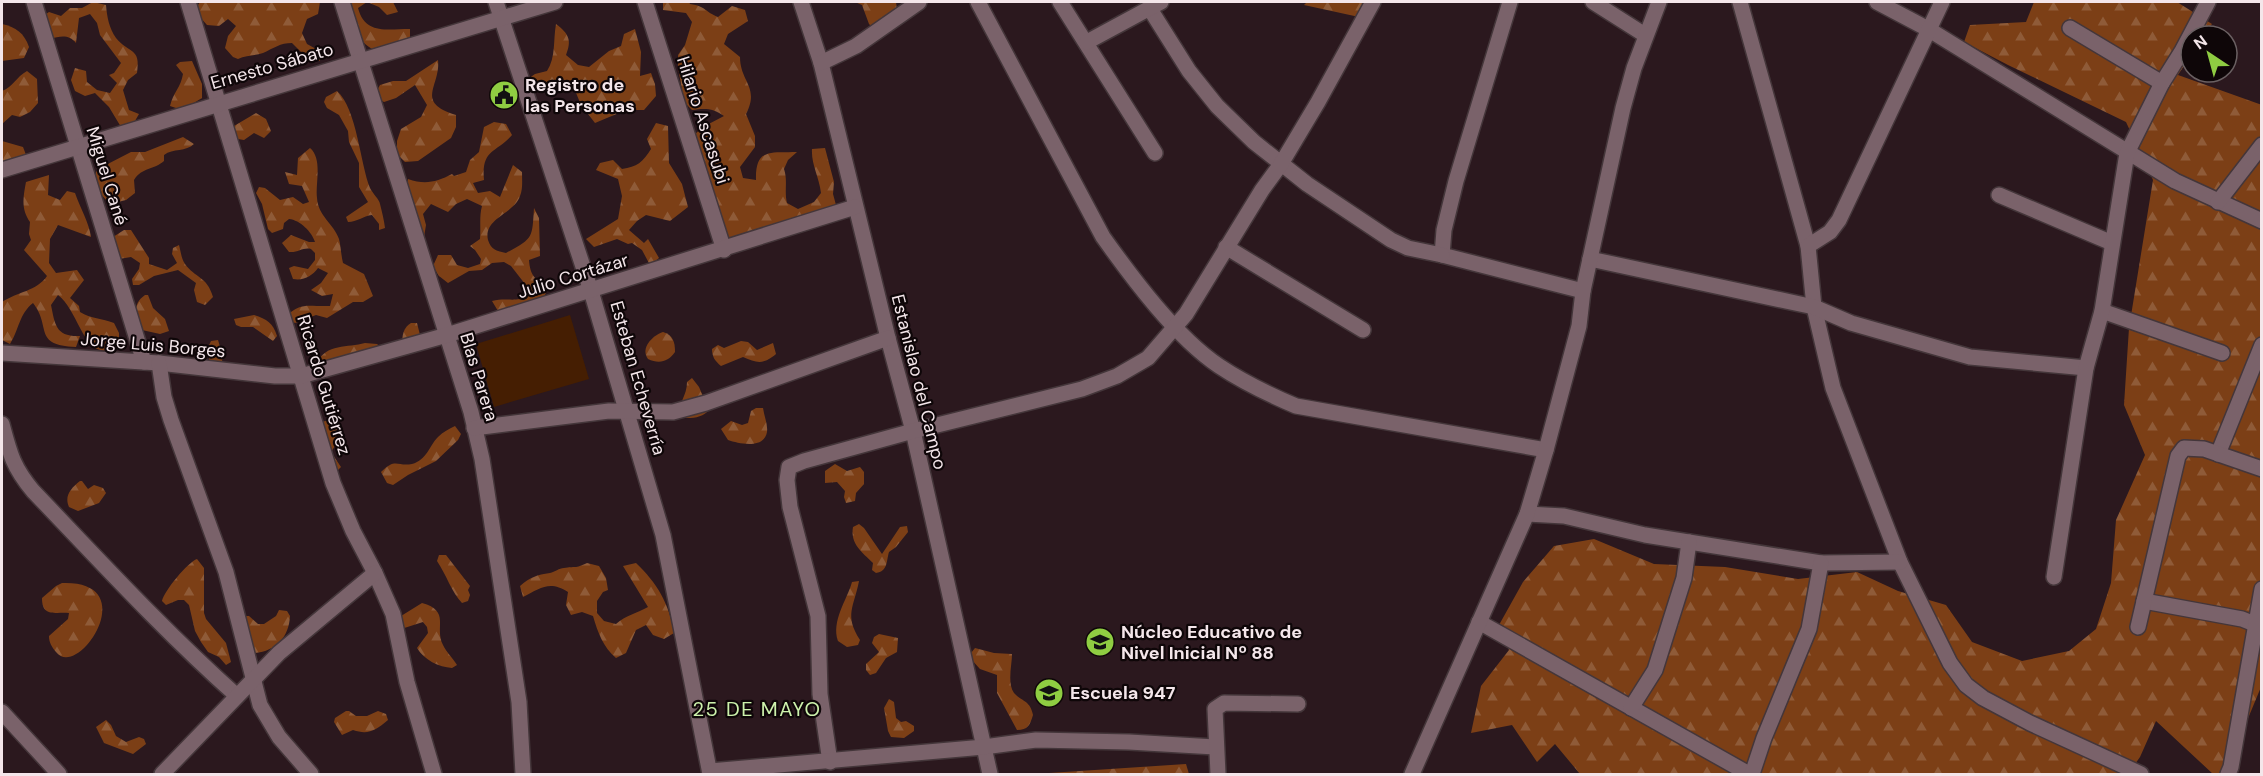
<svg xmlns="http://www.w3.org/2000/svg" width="2263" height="776" font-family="'DM Sans',sans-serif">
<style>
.forest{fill:url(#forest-firs)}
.garden{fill:#451e02}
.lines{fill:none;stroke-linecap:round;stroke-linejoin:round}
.street-casing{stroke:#44363a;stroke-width:18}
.street{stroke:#7a626a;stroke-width:15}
.labels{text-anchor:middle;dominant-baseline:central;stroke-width:4.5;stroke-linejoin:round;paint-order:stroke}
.street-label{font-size:18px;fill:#f4e6ea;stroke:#0e0608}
.poi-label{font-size:18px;font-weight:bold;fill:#f4e6ea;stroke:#0e0608;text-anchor:start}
.neighbourhood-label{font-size:20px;letter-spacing:1.5px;fill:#cdf2ac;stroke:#0e0608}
</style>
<defs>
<pattern id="forest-firs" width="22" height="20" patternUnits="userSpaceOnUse" patternTransform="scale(1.5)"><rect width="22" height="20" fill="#7c3f16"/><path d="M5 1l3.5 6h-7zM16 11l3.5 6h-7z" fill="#8f5b38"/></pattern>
</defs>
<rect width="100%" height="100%" fill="#2b181e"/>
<g class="forest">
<path d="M93,2L106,5C107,17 109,28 116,38C129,54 141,47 137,73L128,80L123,90L129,110L139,114L132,126L121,127L109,107L95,93L85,96L75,91L71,80L75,68L86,71L87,82L97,90L110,93L117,83L109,75L114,73L121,63L100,35L97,23L90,14L79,18L76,43C69,34 60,36 50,39L39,19L49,12L61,16L70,8H82Z"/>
<path d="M200,2H320L318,14L307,19L302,33L307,44L318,50L320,61L308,59L292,43C280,43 274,48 263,53C255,56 246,55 238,59L233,57L225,48L228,36L236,26L228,19L219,26L207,25L199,16L198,5Z"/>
<path d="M352,2H393L398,12L387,15L379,7L367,2L358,8C365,35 387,29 410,29V41L376,51C354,40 355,27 348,5Z"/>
<path d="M663,2H689L690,4C706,6 705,12 718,17L732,6L745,10L748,21L728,34L724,44L740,57C740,82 760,87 746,114L755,136V147L740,167L743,178L756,180C755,147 772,153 797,152L788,160L784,169C788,181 784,191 787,203L798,209L814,202L821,193C819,177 811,164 812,149L825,148L834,182L833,194L836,205L830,215L731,244L722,237L702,168C703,155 696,148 694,135L703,127L724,116C713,108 705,108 692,110L684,102L678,67V55L685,45L692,22L686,13L663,10Z"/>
<polygon points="855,2 896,2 897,11 873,28 869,24 862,5"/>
<polygon points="1307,2 1366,2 1359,17 1304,5"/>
<polygon points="2034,2 2177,2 2212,24 2203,36 2191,36 2191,55 2178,75 2262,105 2261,687 2225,774 2213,774 2156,721 2140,757 2128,774 1580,774 1555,744 1537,762 1512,725 1471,733 1481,686 1509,650 1499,625 1523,582 1554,546 1594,539 1654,564 1725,567 1798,579 1857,572 1898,591 1946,605 1972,642 2022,661 2069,651 2096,629 2111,583 2116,520 2145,455 2124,405 2129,328 2153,180 2126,122 2008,65 1964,42 1970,25 2026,22"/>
<path d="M2,24C16,27 24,33 29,47L24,58L2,61Z"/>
<path d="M556,24C569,34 572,40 566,55L578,65L589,67L609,51L621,46L624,34L635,29L641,52L640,76L651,73L655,84L656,96L644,110H626L595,123L581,105L572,83L562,79L531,91L525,81L535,74L547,71C556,57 553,41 556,24Z"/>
<path d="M438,60C441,86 414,102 456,115V127L451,138L418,161L405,162L397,154V141L401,129L421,117L427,105L415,85L396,98L384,102L374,96L380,85L393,81H406Z"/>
<path d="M192,61L202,84V98L182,110L170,106C173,93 181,87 183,74L176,65L180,62Z"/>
<path d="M27,71L37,79L38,103L30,112L20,117L12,115L2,124V91C13,87 16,77 27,71Z"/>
<path d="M337,91C357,109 360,163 370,188C373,194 379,199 380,204C382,212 384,220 385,228L379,230V224L372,215C363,216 357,222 348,222L346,217L368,202L359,187V163L349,142L348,131L339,115L327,108L324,102L326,97Z"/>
<polygon points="256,113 266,119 271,131 264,138 254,133 244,140 232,138 234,126"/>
<path d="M494,122L506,124L512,135C496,153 481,149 484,180L473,183L478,193L490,191L500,197L513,165L522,172C522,180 523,189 520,196C514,214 483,218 488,240C491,250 497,251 506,253C534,238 532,238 534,208L539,218L540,256L529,260C530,275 535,281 549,286L544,297L498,311L492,301C508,297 513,303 529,296L525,284L511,266L504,262L492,263L482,270L469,271L448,283L439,276L433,266L438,255H451L457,265L468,268L480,264L481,259L475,250L470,246L480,239C481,227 479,217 482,206L467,199L456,204L448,212L431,204L423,214L426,225L424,237L406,192L408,179C425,185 437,182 452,174L454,176L466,172L470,160L479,152L484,127Z"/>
<path d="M656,123L668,126L669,163L682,184L688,207L670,221L646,215L637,221L629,230L644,243L648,239L659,258L650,265L642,250L632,243L628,244L617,239L594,247L586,239L618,219L622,196L618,179L596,170L600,163L613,160L622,169C637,167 643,162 651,149L647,139Z"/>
<path d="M183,137L194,144C186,152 173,148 164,155V161C154,170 142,167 134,180L135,193L126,200L114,203L107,201L98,191L95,185L96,172L100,168L131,152H145Z"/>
<polygon points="2,141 23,147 28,160 16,164 4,161 6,172 2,175"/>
<path d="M310,148C323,159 315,184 317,198C318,216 334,224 339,239C341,247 341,255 343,263L364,274L373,296L363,302H353L327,318L316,315L295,323L285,317C302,301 308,307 330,306L333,294L322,296L311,290L321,283L328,273L318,268C312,276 304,281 293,279L289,268L294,266L308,269L315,260V253L311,249C303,247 298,253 289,252L282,243L291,235L309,242H315C312,232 300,220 289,219L284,223L283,229L272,233L268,229L262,204L256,193L259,187L265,188L280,200L293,197L303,204L309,202L302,186L289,184L285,172L297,175L298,158Z"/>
<path d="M49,175L48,195L60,200L67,191L75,193C80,208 89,222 91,237L58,225L50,239L49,263L56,273L77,270L84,280L70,298L79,306L80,312C91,319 102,318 114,323L119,333V345C84,368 81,312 58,295L51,305C55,325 56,337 80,336L76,347C32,345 52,327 33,303C19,314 19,330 10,344L2,340V302C17,292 37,291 47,276L24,250L31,240L29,234L30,222C21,209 23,198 26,182Z"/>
<path d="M124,230H131L149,258V264L167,270L177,263L172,254L173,248L179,245C181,252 181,258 185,264C195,278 207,276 213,297L205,305L197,302L194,290L196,283L178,270L154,276L139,285H133L132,279L139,269L140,263L131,257L119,259L113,237Z"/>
<path d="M145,295H148L153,308L165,319L169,331L160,334L142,330C136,317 131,305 145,295Z"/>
<path d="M254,315C267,319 273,323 277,336L273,341L253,327H241L236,325L234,319Z"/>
<path d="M411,323H417L420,335L403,344C401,336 404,327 411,323Z"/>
<path d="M663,332C673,335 675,342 675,352C668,362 659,364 648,359C640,348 652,336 663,332Z"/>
<path d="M218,340C221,350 225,358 220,367L211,365C208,356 206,350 211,341Z"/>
<path d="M741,341L748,342L757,350L773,343L776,354C763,365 757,363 743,357L721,366C715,361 712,357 712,349L718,345L724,348Z"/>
<path d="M365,343L377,344L382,348L320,367L317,363C326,343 348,348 365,343Z"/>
<path d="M692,378L699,387L709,410C702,419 687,419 676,417C679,404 687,395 687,382Z"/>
<path d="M756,408H763C764,416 768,424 767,432C764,449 740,444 728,440L721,429L731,421L742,425L748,423L751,411Z"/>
<polygon points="338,419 341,437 331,452 341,467 337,471 320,422"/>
<path d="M455,426L461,434L458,440L436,461L408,475L393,485L387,483L381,472C396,457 397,467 412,464C427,460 429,446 438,437C443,432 449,429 455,426Z"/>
<polygon points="835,464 847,471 860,467 864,472 864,484 856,493 855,501 846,503 844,497 845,491 837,482 825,483 825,471"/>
<path d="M80,481H82L88,489L94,485L103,488L106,493L99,503L78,511L69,507C64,496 71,488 80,481Z"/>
<path d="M859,524L864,528L882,554L900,527L907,526L908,532L896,547L889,552C886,562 888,571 876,573L872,570L873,563C862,552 850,544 853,527Z"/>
<path d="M439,555H446L470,586L468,590L470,595L468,601L462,603C452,593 446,574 437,561Z"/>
<path d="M197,559L204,568V613L206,619L226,643L231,662L226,665L219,657L208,652L201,642L195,631L189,605L184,600H178L166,605L162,601C164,591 188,562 197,559Z"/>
<path d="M587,563L599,566L606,578L608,590L603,592L597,601V613L604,621L616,624C626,615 636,614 648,607L623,566L636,563C657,583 669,603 674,633L664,639L653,635L646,625L636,630L626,653L616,658C603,647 598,633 593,616L582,612L571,615L566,605L568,592C550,580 540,588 523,597L520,586C530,577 537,575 550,573C555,572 559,568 564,568C575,566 575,569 587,563Z"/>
<path d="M859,581C854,607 844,615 860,640L858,645L847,647L838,641C831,621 847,600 852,582Z"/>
<path d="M62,583C145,580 78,681 56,652C52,647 49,643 49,636L68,619L69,613C54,612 42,617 42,598L56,586Z"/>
<path d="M422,603C451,611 434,627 443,645C446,652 453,658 457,665L452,668C439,667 424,660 417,648L428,633L427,627L423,622L398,630L393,621Z"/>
<path d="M279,610L287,611L290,616C289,637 276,651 255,653L251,649L241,616H249L258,624H264L276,616Z"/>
<polygon points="879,634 898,638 897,652 886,658 876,673 870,675 866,670 866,664 879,652 872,643 874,637"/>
<path d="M975,648L994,653L1012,654C1012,665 1007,683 1014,693C1022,702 1030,700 1033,715C1030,725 1028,730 1017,730L997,693V675L980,669L971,659V653Z"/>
<polygon points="889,699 894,702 896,718 901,722 906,721 914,726 914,731 904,738 891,737 888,731 884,708"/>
<path d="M346,711H349L356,716H367L378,711L386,714L388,720C375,731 368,735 353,730L342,735L334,722L335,718Z"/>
<polygon points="106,720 111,725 116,736 126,742 139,737 144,739 146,744 133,754 104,743 96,727"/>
<polygon points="1186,764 1189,774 1034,774"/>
</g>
<polygon class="garden" points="570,315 589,379 494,407 476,344"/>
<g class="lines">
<g class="street-casing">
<g id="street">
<polyline points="34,2 144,362"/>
<polyline points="188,2 333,483 353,531 375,573 393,614 407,682 434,774"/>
<polyline points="342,2 471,412 482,459 519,702 523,774"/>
<polyline points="496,2 591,291 663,535 710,774"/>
<polyline points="645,2 724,250"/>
<polyline points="801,2 821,63 888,338 913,431 990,774"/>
<path d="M978,2L1103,237C1133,279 1176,337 1219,366C1243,382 1270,395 1296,406L1546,450"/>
<polyline points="1060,2 1155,153"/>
<polyline points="1510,2 1456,181 1444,230 1442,255 1583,291"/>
<polyline points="1593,2 1645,35"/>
<polyline points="1740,2 1808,246 1814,307 1833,388 1900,562 1950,663 1966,685 1983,698 2030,723 2141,774"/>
<polyline points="1877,2 1928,29 2175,181 2262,221"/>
<polyline points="1150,9 1189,71 1217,106 1254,142 1307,184 1391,240 1408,248 1442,255"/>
<polyline points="2070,28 2162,83"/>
<polyline points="1087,42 1161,2"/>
<polyline points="821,63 856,46 919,2"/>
<polyline points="2,170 555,2"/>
<polyline points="1999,195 2112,243"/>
<polyline points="2218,202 2262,145"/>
<polyline points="1808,246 1830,232 1839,220 1942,2"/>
<polyline points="1226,247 1363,330"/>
<polyline points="1590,259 1814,307 1851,323 1970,357 2086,368"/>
<polyline points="2102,311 2222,353"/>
<polyline points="2,353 159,363 275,376 301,376 447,335 855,207"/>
<polyline points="159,363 164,397 171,420 226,572 260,705 279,737 311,774"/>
<path d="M2,424C10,454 13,467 33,491C100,561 165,632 237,696"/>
<polyline points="474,428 609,411 673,412 706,403 888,338"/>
<polyline points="2218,454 2262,345"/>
<polyline points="1527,514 1564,516 1645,535 1821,563 1900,562"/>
<polyline points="2054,577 2086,368 2102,311 2127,153 2162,83 2182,51 2208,2"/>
<polyline points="2144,601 2242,619 2262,627"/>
<polyline points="1479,622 1749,774"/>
<polyline points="2138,627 2178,456 2184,448 2204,449 2262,469"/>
<polyline points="1631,708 1655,670 1684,578 1689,542"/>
<polyline points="2,712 59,774"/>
<polyline points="830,762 820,694 818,616 790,507 787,480 789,467 804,461 913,431 1082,389 1117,376 1148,358 1186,314 1262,190 1281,164 1318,102 1373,2"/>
<polyline points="710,771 984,747 1036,740 1129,742 1215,747"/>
<polyline points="162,774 279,653 375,573"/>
<polyline points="1218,774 1215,709 1224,703 1298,704"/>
<polyline points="1412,774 1527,514 1546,450 1579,326 1583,291 1623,108 1634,68 1659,2"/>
<polyline points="1752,774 1764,738 1809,629 1821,563"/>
<polyline points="2228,774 2231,767 2262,589"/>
</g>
</g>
<use href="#street" class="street"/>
</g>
<defs>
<g id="civic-disc" transform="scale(1.5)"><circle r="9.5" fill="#8fcd42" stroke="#0e0608"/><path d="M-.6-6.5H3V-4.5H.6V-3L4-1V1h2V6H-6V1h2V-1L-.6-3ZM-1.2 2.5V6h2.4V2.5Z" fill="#111"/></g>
<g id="school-disc" transform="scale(1.5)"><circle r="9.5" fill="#8fcd42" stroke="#0e0608"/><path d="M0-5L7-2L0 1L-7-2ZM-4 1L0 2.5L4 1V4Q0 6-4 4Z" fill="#111"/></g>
</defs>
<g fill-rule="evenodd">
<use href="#civic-disc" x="504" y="95"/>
<use href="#school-disc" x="1100" y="642"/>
<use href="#school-disc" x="1049" y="693"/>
</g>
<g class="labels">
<g class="street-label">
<text transform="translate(272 66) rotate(-16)">Ernesto Sábato</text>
<text transform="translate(703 120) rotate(72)">Hilario Ascasubi</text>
<text transform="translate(107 176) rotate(73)">Miguel Cané</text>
<text transform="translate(573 276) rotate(-17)">Julio Cortázar</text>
<text transform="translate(153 345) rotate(5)">Jorge Luis Borges</text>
<text transform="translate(479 377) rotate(73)">Blas Parera</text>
<text transform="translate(638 378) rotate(74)">Esteban Echeverría</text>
<text transform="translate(919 382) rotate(76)">Estanislao del Campo</text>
<text transform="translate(324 385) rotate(73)">Ricardo Gutiérrez</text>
</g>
<g class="poi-label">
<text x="525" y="85">Registro de<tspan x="525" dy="21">las Personas</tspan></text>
<text x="1121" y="632">Núcleo Educativo de<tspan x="1121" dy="21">Nivel Inicial Nº 88</tspan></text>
<text x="1070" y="693">Escuela 947</text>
</g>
<g class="neighbourhood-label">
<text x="757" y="709">25 DE MAYO</text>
</g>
</g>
<rect width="2263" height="776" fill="none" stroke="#f4e6ea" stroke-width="6"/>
<g transform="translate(2209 54) rotate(324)"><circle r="28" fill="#0e0608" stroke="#6a6062" stroke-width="1.5"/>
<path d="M0-4.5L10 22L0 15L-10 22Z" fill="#8fcd42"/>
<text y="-9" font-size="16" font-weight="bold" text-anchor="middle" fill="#f4e6ea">N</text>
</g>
</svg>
